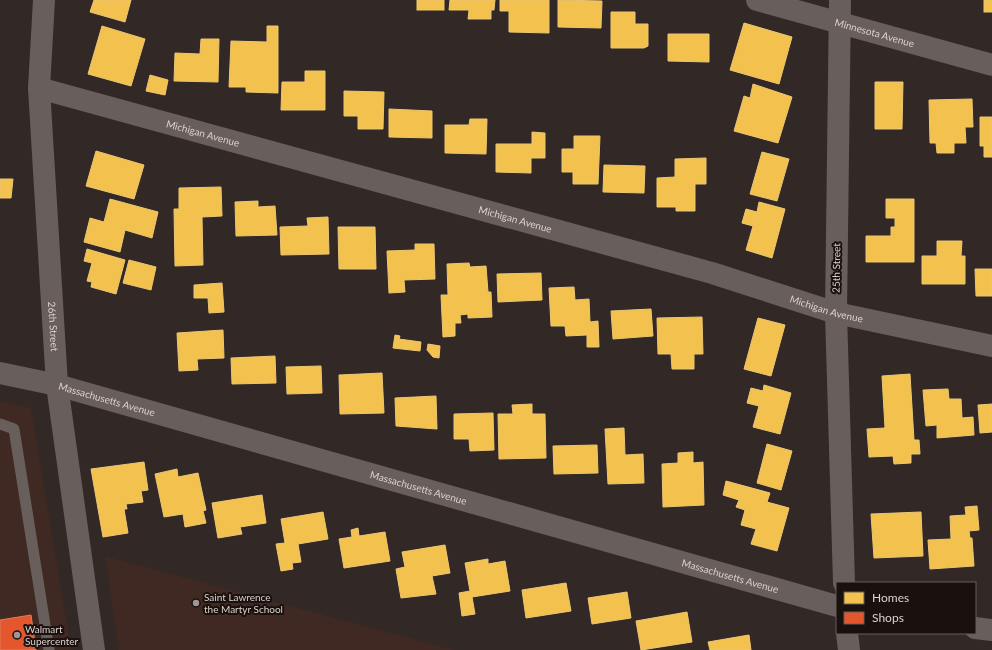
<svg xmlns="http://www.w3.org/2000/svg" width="992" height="650" font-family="Lato,sans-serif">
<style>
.built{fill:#3f2922}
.homes{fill:#f2c14e;stroke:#ecc674}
.shops{fill:#e4572e;stroke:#e27c5e}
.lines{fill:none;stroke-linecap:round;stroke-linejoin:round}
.lane{stroke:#685e5b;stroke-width:11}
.street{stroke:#685e5b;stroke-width:22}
.poi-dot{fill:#a19693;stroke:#19110e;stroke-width:1.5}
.labels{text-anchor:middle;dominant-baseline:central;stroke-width:4;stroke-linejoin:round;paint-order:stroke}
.street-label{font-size:10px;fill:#ddd1ce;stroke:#19110e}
.poi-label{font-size:10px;fill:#ddd1ce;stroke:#19110e;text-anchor:start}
</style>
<rect width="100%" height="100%" fill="#322825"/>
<g class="built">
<polygon points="0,401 31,408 71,650 0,650"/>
<polygon points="105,556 454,650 119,650"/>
</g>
<g class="homes">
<polygon points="94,0 131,0 125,22 90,12"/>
<rect x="417" y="0" width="27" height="10"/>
<polygon points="450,0 495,0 494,10 491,10 491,19 468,19 469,10 449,10"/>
<polygon points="500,0 549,0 549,33 509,32 509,11 500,11"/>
<polygon points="558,0 602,1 601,28 558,27"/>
<rect x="984" y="0" width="8" height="12"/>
<polygon points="611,12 635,12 635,24 648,24 648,46 644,48 611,48"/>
<polygon points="744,23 792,37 779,84 730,70"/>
<polygon points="102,26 145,39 131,86 88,74"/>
<polygon points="267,26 278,26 278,93 246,92 246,87 229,87 231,41 267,42"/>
<polygon points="668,34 709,34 709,62 668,61"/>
<polygon points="201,39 219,39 218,82 174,81 175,53 200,54"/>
<polygon points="305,71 325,71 325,110 281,110 282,82 305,82"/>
<polygon points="150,75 168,80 165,95 146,91"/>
<polygon points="875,82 903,82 902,129 875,129"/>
<polygon points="753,84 792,97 778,143 734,131 744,96 750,98"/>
<polygon points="344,91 384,92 383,129 358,129 358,116 344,116"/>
<polygon points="972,99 973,127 965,127 966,143 954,143 954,153 937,153 936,143 930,143 929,100"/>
<polygon points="389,109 432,111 432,138 389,137"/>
<polygon points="980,117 992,117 992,157 984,157 984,146 980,146"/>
<polygon points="470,119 487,119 486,154 445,153 445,125 469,125"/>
<polygon points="532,132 545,133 545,158 531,158 531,173 496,172 496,144 532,144"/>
<polygon points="574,136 600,136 598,184 573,184 573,172 562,172 562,149 574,149"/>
<polygon points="96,151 144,165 134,199 86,186"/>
<polygon points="762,152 789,159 777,201 750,194"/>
<polygon points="706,158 706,184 695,184 695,211 676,211 676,207 657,207 657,178 675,177 675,159"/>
<polygon points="604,165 645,166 644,193 603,192"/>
<polygon points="0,179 13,179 11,198 0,198"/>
<polygon points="221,187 222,216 202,217 203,265 175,266 174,209 179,209 179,188"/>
<polygon points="110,199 158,212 152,238 125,230 120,252 84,242 90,218 104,222"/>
<polygon points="886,199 914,199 914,262 866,262 866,236 891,236 891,227 895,227 895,218 886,218"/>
<polygon points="258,201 258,207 275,206 277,235 236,236 235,202"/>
<polygon points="759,202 785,209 772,258 746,250 753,226 742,223 746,209 757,212"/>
<polygon points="328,217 329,254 281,255 280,227 308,226 307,218"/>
<polygon points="338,227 375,227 376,269 339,269"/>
<polygon points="937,241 962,241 961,256 965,256 965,284 922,284 922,256 937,256"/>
<polygon points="415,244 434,244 435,279 404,280 405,292 389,293 387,251 415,250"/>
<polygon points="87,249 125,260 116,294 91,287 92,282 87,281 92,263 84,261"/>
<polygon points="129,260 156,267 151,290 123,283"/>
<polygon points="469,263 470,267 486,266 488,292 491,292 492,317 468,318 468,314 460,315 461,323 455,323 455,336 443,337 441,295 448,295 447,264"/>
<polygon points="975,269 992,269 992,296 976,296"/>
<polygon points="541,273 542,300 498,302 497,274"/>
<polygon points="222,283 224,312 209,313 208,298 194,298 194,285"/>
<polygon points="574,287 575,300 589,299 590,322 598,321 599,347 587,347 587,335 566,336 565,326 551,326 549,288"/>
<polygon points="651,309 653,336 613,339 611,311"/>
<polygon points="702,317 703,354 694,354 694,369 672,369 671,354 658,354 657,318"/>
<polygon points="758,318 785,325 771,376 744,369"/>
<polygon points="223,330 224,358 197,359 198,370 179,371 177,333"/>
<polygon points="395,335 400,336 399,339 421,342 420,351 393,348"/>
<polygon points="428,344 440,346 439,358 433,357 427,350"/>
<polygon points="275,356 276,383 232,384 231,358"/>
<polygon points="321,366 322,393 287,394 286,367"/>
<polygon points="382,373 384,413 340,414 339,375"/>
<polygon points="910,374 914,440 919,440 920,454 911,454 911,463 894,464 893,456 869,457 867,429 885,428 882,376"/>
<polygon points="764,385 791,393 780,434 753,427 759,406 747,403 751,388 763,391"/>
<polygon points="948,389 949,399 961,399 962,418 973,417 974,435 937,438 937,425 926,426 923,390"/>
<polygon points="436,396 437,429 396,426 395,398"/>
<polygon points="532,404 532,414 545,414 546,458 499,459 498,414 513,414 512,405"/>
<polygon points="992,404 992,432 980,433 978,405"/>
<polygon points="493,413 494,450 470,451 469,439 454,439 454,414"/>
<polygon points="624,428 625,455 643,454 644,483 608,484 605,429"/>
<polygon points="767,444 792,451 781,490 757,483"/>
<polygon points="597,445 598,473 554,474 553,446"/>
<polygon points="693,452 693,463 703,462 704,505 663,507 662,464 678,463 678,453"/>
<polygon points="144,462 148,490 141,491 143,502 126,504 127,509 124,509 128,533 103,537 91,469"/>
<polygon points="177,469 178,477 198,473 206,510 203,511 206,523 185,527 183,514 164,517 155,474"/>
<polygon points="726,481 770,493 767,502 789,508 777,551 751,544 756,529 741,525 745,510 736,507 739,500 723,495"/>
<polygon points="262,495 266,523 240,527 242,534 218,538 212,503"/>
<polygon points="977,506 979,530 969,531 970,538 972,538 974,566 930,569 928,540 951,539 950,516 966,515 965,507"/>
<polygon points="323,512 328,539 298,544 301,562 292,563 293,569 281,571 276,544 285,543 281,519"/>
<polygon points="921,512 923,556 874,558 871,514"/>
<polygon points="358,528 359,536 385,532 390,561 344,568 339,539 352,537 351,530"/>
<polygon points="445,545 450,573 432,576 436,594 401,598 396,569 405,567 402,552"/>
<polygon points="488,559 488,564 505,561 510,591 472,597 475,614 462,616 459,593 470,591 465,563"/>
<polygon points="566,583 571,611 526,618 522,590"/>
<polygon points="627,592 631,618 592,624 588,598"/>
<polygon points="687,612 692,642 641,650 636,621"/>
<polygon points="749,635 751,650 710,650 708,642"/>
</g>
<polygon class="shops" points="31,615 36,650 0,650 0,620"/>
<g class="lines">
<polyline class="lane" points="0,424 14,429 49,650"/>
<g class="street">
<path id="s1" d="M44,0L39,88L57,385L94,650"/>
<path id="s2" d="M757,0L992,65"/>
<polyline points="840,0 836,313 844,583"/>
<path id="s3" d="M39,88L712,273L836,313L992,346"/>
<path id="s4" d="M0,373L57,385L837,606"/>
<polyline points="975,628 992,630"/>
<polyline points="847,633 849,650"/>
</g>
</g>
<g class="poi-dot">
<circle cx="196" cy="603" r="4"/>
<circle cx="17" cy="635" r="4"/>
</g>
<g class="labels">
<g class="street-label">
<text stroke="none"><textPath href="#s2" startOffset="122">Minnesota Avenue</textPath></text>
<text stroke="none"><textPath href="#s3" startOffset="170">Michigan Avenue</textPath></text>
<text stroke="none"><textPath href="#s3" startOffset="494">Michigan Avenue</textPath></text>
<text transform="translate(836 268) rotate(-89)">25th Street</text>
<text stroke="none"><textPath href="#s3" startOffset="818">Michigan Avenue</textPath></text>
<text stroke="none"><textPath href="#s1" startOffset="327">26th Street</textPath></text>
<text stroke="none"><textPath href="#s4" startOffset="110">Massachusetts Avenue</textPath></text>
<text stroke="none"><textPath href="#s4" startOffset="434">Massachusetts Avenue</textPath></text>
<text stroke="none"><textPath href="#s4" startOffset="758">Massachusetts Avenue</textPath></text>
</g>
<g class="poi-label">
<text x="204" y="597">Saint Lawrence<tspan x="204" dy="12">the Martyr School</tspan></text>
<text x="25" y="629">Walmart<tspan x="25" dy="12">Supercenter</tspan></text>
</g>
</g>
<rect x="836" y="582" width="140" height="52" fill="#19110e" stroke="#675e5b"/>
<rect x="844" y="592" width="20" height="12" fill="#f2c14e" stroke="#675e5b"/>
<text x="872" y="602" font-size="12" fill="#ddd1ce">Homes</text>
<rect x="844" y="612" width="20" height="12" fill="#e4572e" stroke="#675e5b"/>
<text x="872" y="622" font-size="12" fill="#ddd1ce">Shops</text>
</svg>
